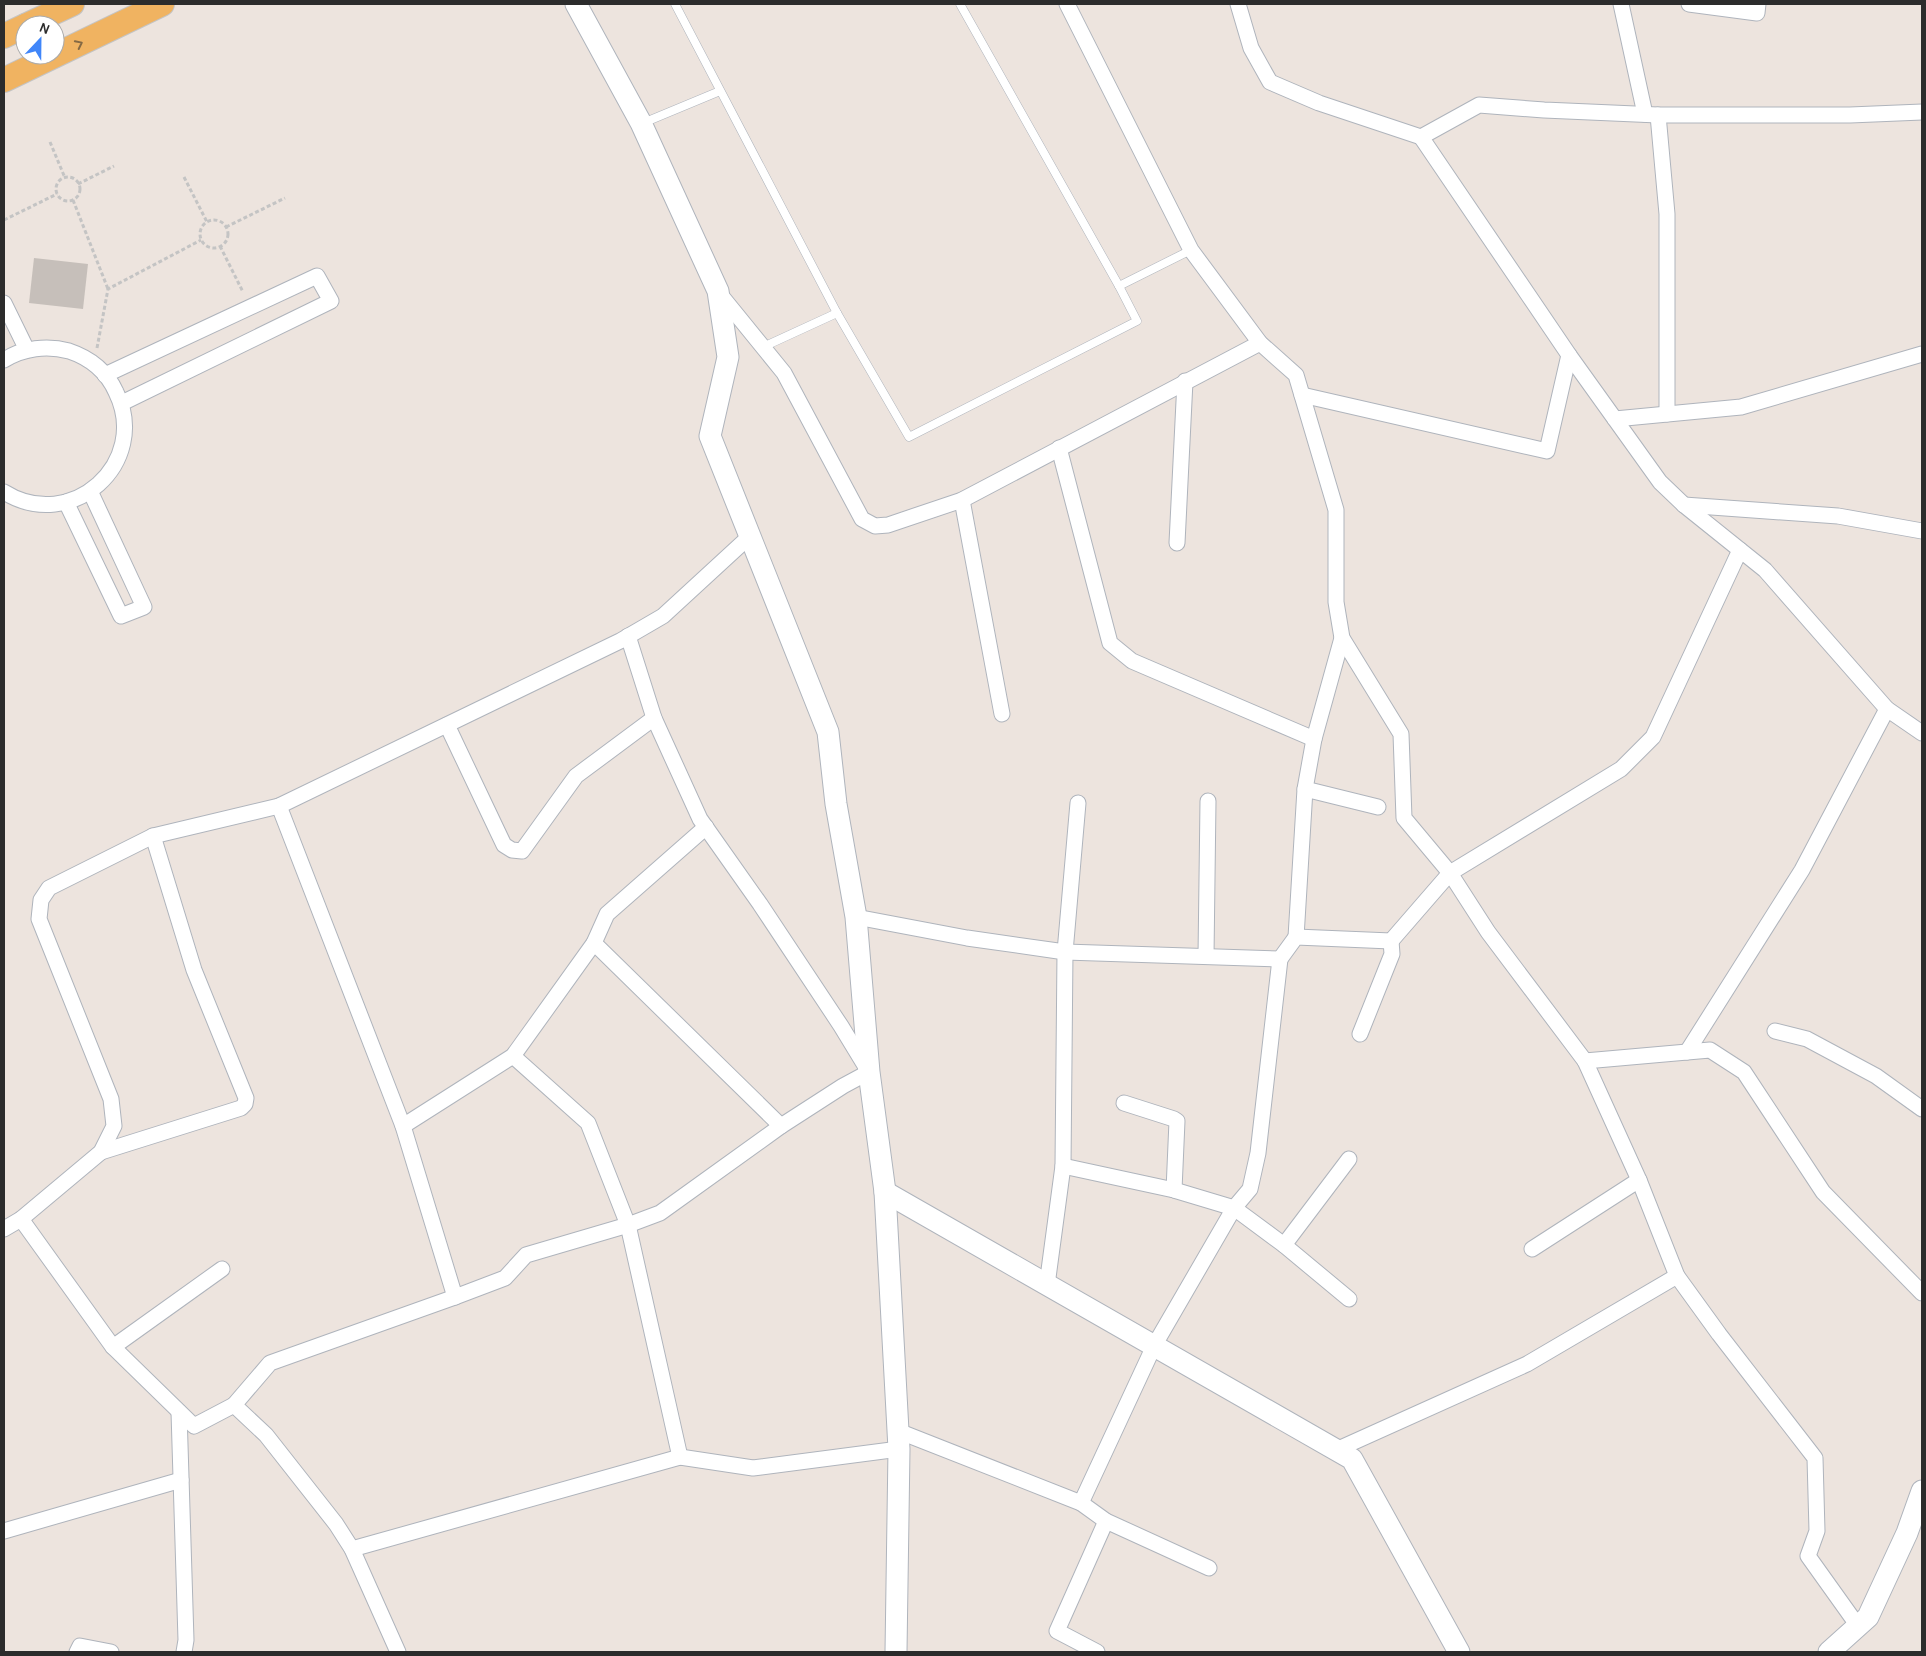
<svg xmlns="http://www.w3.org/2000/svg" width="1926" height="1656" font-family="Karla,sans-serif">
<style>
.building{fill:#c6bfba}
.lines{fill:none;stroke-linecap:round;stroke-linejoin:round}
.lane-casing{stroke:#afb4bc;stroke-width:9}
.street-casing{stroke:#afb4bc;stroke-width:17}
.secondary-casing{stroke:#afb4bc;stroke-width:23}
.primary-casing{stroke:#c4c4c4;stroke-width:26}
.path{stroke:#c4c4c4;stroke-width:3;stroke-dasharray:4 2.5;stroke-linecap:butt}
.lane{stroke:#fff;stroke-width:8}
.street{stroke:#fff;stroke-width:15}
.secondary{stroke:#fff;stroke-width:21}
.primary{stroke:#f0b361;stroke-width:24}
.oneway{stroke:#846944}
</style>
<rect width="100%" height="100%" fill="#ede4de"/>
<polygon class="building" points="34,258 88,264 83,309 29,303"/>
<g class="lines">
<g class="lane-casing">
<g id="lane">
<polyline points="675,4 837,313 909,437 1137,321 1119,286 960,4"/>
<polyline points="643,123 720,91"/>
<polyline points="1119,286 1191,250"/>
<polyline points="763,347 837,313"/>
</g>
</g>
<g class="street-casing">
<g id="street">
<polyline points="1067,4 1191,250 1260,343 1296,375 1336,510 1336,602 1342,638 1401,734 1404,818 1450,873 1488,932 1585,1061 1639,1180 1677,1276 1719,1334 1815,1458 1817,1531 1808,1556 1858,1626"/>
<polyline points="1238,4 1251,48 1270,82 1319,103 1421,137 1479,105 1544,110 1658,115 1850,115 1922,112"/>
<polyline points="1621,4 1645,114"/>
<polyline points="1689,4 1757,13 1758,4"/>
<polyline points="1658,115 1667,214 1667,414"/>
<polyline points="1421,137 1569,355 1660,482 1684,505 1765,570 1887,709 1922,733"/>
<polyline points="719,293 784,373 862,519 875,526 888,525 962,500 1260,343"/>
<polyline points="4,303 27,350"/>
<path d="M4,360C23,348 47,345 69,351C90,358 107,372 116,392C151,463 71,534 4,492"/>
<polyline points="105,375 317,276 331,301 122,403"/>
<polyline points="1302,395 1547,451 1569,355"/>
<polyline points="1615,419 1741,407 1922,354"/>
<polyline points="1059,448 1110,643 1132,661 1314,739"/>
<polyline points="962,500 1002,714"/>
<polyline points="66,502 121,616 144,607 90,491"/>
<polyline points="1684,505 1838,516 1922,531"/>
<polyline points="1177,543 1185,381"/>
<polyline points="447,725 504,845 512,850 522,851 576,776 654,718"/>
<polyline points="1305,789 1378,807"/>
<polyline points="279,806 403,1126 455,1297"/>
<polyline points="856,917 967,938 1065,952 1280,959 1296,937 1391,941 1450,873 1621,769 1653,737 1740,550"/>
<polyline points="1296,937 1305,789 1314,739 1342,638"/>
<polyline points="594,943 781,1126"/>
<polyline points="1206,956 1208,801"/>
<polyline points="1775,1031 1807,1039 1876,1076 1922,1109"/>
<polyline points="1360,1034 1392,954 1391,941"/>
<polyline points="1687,1052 1802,870 1887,709"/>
<polyline points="513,1056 588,1123 628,1225 680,1457"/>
<polyline points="1585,1061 1710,1050 1744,1072 1823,1192 1922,1293"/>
<polyline points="1124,1103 1174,1119 1177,1121 1174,1190"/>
<polyline points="403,1126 513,1056 594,943 607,914 706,827"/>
<polyline points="101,1152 241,1108 245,1104 246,1098 194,970 153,836"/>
<polyline points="1063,1166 1174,1190 1234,1208 1284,1245 1349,1299"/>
<polyline points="21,1219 113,1347 194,1426 234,1405 266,1435 336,1524 352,1549 398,1652"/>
<polyline points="4,1229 21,1219 101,1152 114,1126 111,1099 39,919 41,900 49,888 153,836 279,806 620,641 663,616 750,536"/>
<polyline points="1284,1245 1349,1159"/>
<polyline points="1532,1249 1639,1180"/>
<polyline points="1047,1285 1063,1166 1065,952 1078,803"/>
<polyline points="113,1347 222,1269"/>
<polyline points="234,1405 270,1363 455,1297 505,1278 526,1255 628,1225 660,1213 781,1126 843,1086 869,1072 841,1026 760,904 700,819 654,718 628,636"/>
<polyline points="179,1412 186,1640 184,1652"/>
<polyline points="898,1431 1081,1503 1106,1521 1209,1568"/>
<polyline points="1336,1450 1527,1364 1677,1276"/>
<polyline points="1081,1503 1154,1346 1234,1208 1250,1189 1258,1153 1280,959"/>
<polyline points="4,1531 181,1480"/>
<polyline points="352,1549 680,1457 753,1468 899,1449"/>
<polyline points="77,1652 80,1646 111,1652"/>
<polyline points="1097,1652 1057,1631 1106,1521"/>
</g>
</g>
<g class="secondary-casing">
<g id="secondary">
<polyline points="576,4 641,123 718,291 728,357 710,436 828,732 836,804 856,917 869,1072 885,1192 899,1449 896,1652"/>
<polyline points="885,1192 1352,1459 1459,1652"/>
<polyline points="1829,1652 1868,1617 1907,1533 1922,1491"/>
</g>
</g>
<g class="primary-casing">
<g id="primary">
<polyline points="27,25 72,4"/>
<polyline points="4,36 25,26"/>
<polyline points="4,80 162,4"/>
</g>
</g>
<g class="path">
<polyline points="50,142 65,178"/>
<polyline points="184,177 207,222"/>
<circle cx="68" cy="189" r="12"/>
<polyline points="78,184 114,166"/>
<polyline points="73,200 108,289"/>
<polyline points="4,220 57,194"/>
<circle cx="214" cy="234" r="14"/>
<polyline points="226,227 285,198"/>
<polyline points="220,246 243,292"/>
<polyline points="97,348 108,289 201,240"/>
</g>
<use href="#lane" class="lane"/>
<use href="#street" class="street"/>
<use href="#secondary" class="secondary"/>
<use href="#primary" class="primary"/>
</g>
<defs><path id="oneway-chevron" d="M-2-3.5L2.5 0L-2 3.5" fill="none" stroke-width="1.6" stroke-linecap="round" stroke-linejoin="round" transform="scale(1.25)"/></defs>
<use class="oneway" href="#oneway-chevron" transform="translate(79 44) rotate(-26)"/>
<rect width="1926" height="1656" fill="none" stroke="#2c2c2c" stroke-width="10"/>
<g transform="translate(40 40) rotate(22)"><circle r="24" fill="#ffffff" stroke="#ababab"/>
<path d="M0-4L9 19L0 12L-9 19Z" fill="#4086f9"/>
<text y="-8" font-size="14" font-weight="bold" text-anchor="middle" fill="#2c2c2c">N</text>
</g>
</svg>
